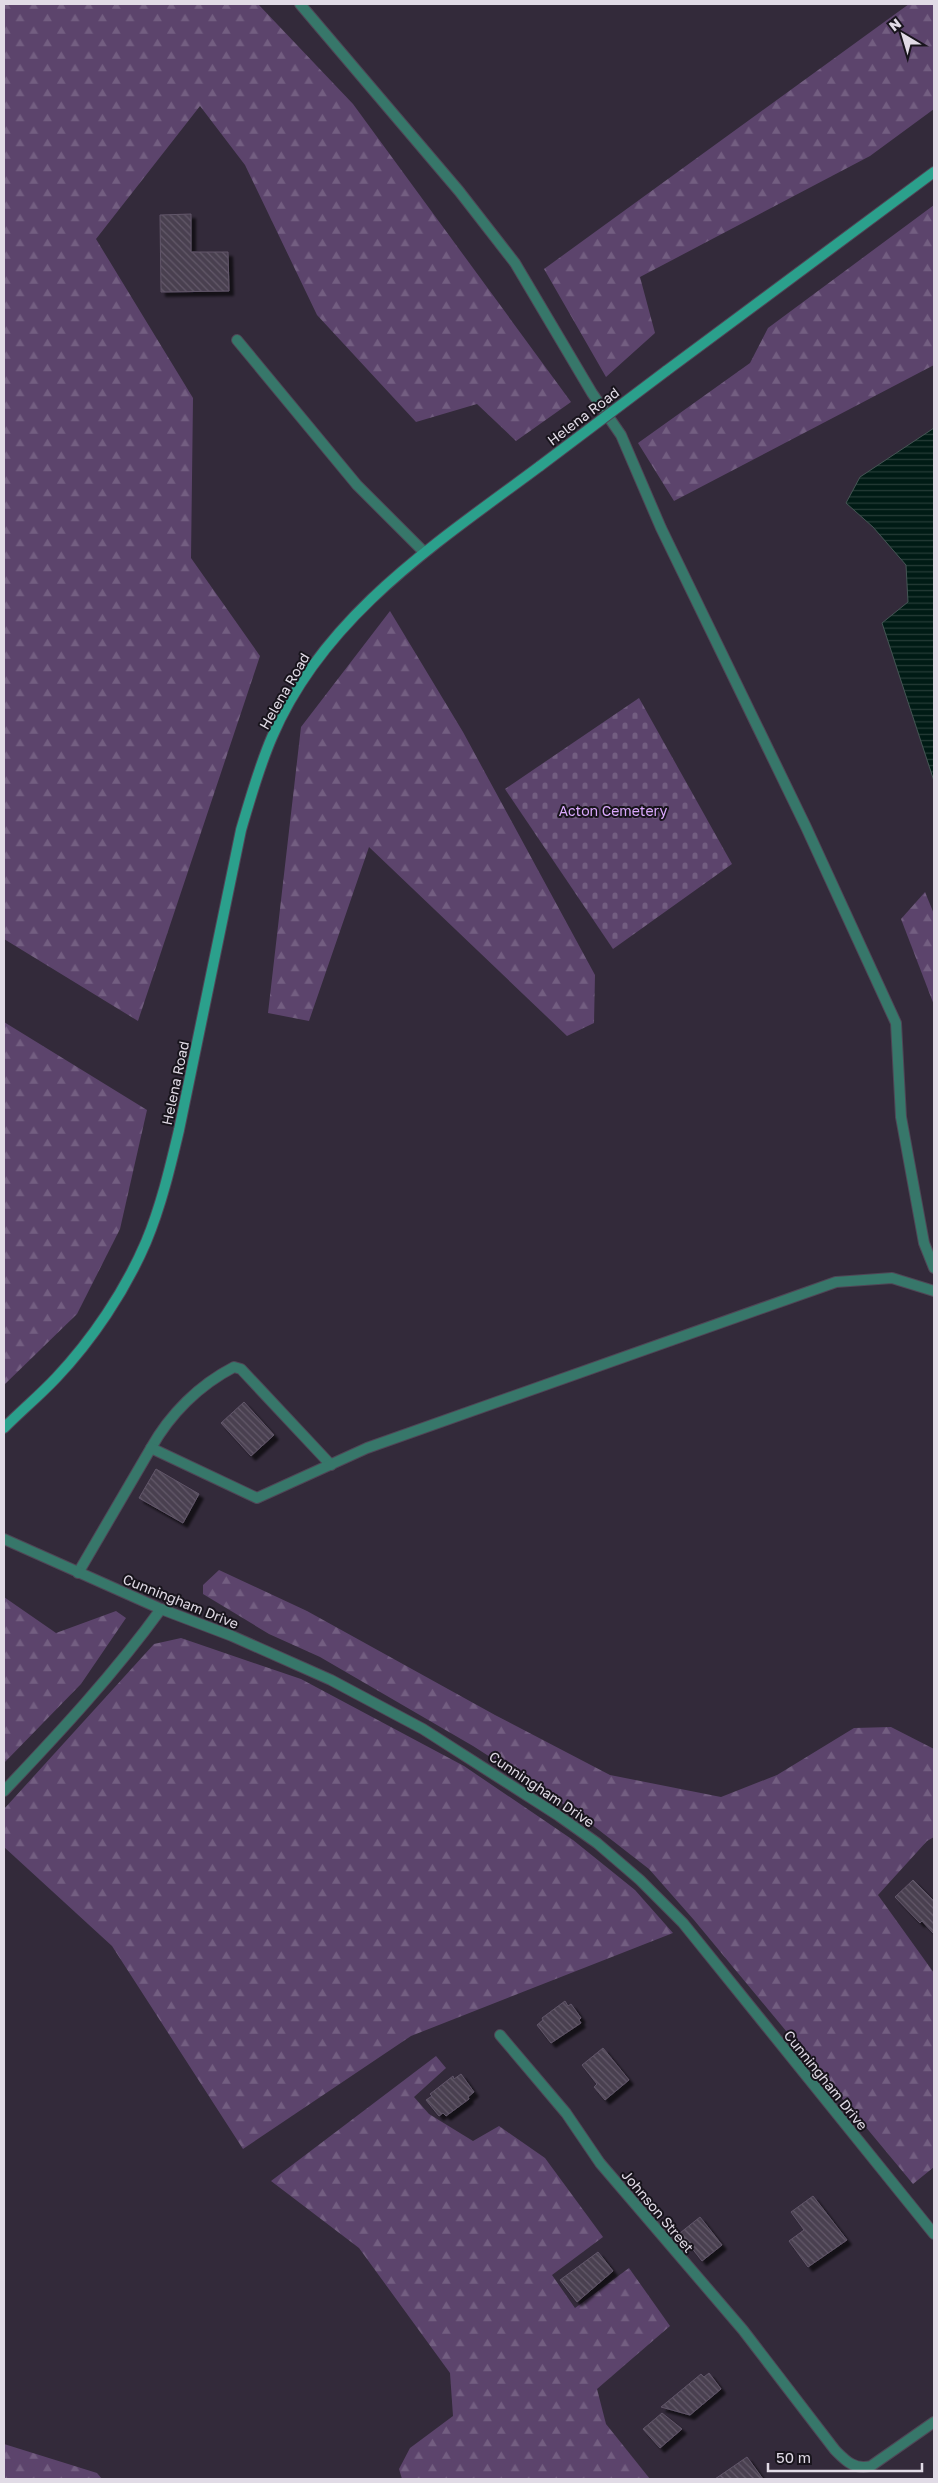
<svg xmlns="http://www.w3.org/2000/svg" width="938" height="2483" font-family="'Golos Text',sans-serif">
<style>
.forest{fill:url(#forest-firs)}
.cemetery{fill:url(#cemetery-stones)}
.water{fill:url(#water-rules);stroke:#445554}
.building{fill:url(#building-back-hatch);stroke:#615669;filter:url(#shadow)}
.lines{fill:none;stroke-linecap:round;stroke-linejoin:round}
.lane-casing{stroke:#4f4656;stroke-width:12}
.street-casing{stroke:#4f4656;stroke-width:12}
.secondary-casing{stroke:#4f4656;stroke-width:12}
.lane{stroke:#37776a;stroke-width:10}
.street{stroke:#37776a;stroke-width:10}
.secondary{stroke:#2ba08c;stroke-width:10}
.secondary-bridge-casing{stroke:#4f4656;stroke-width:12;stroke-linecap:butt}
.secondary-bridge{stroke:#2ba08c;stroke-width:10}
.labels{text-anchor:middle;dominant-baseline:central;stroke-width:4;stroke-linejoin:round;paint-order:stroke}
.street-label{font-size:14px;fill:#e1dbe6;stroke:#18141c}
.park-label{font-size:14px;fill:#dbaafd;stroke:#18141c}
</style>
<defs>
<pattern id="forest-firs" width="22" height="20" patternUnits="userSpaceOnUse" patternTransform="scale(1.25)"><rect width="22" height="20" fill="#5c446c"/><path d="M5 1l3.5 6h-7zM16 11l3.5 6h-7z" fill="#735e81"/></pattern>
<pattern id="cemetery-stones" width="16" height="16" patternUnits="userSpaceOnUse" patternTransform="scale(1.25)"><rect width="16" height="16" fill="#5c446c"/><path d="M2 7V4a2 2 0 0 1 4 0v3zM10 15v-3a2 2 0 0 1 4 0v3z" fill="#735e81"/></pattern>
<pattern id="water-rules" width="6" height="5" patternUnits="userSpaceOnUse" patternTransform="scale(1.25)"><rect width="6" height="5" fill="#001b15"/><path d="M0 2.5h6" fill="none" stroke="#253c37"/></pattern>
<pattern id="building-back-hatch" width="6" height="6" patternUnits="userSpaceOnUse" patternTransform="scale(1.25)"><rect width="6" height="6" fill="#493f50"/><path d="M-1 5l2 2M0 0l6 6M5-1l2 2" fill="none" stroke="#635a69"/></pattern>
<filter id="shadow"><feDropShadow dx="4.5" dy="4.5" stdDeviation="1" flood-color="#0009"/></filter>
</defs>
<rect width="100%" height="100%" fill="#332a3a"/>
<g class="forest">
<polygon points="4,4 258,4 353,104 571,402 516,441 477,404 416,422 317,315 245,165 200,106 96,239 193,398 191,558 260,656 138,1021 4,939"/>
<polygon points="909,4 934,4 934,109 870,156 640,277 655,333 606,377 544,269"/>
<polygon points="934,205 934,365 674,501 638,443 750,363 768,328"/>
<polygon points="390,611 463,732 595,975 594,1023 567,1036 369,847 309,1021 268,1013 301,727"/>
<polygon points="925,892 934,914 934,1005 901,919"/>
<polygon points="4,1022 147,1110 120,1229 77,1314 4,1385"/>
<polygon points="219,1570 307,1611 495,1715 610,1775 721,1797 777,1775 854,1728 891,1727 934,1749 934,1837 927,1841 878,1895 934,1973 934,2167 913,2184 694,1920 649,1869 577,1813 473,1746 320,1657 269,1634 203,1594 203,1585"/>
<polygon points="4,1597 56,1633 116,1611 126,1618 81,1684 4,1763"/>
<polygon points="181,1638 301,1679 464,1766 573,1840 635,1890 673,1933 411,2036 243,2149 112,1946 4,1847 4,1809 154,1644"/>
<polygon points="436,2056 446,2068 414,2097 429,2114 473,2141 499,2126 545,2158 603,2237 552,2275 575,2308 629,2268 670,2326 597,2389 606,2424 650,2479 402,2479 399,2469 410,2448 453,2416 450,2373 359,2248 271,2181"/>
<polygon points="4,2444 97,2473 102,2479 4,2479"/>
</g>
<polygon class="cemetery" points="639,698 732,864 613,949 505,789"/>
<polygon class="water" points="934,428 934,781 882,623 908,602 906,565 873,527 846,503 860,477"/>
<g class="building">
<polygon points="191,214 191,252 228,252 229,291 161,292 160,215"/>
<polygon points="244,1402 274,1435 251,1456 221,1423"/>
<polygon points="156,1469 199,1494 183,1523 139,1498"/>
<polygon points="913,1880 934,1901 934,1934 922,1921 920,1923 895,1897"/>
<polygon points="565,2001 568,2006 571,2004 581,2018 579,2020 581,2023 551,2043 537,2025 543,2020 542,2018"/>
<polygon points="603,2048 629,2080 605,2100 594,2087 597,2084 582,2065"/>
<polygon points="461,2074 474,2092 468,2097 469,2099 446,2116 443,2113 439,2116 426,2100 432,2096 430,2094 453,2076 454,2079"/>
<polygon points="813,2196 847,2240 808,2267 789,2241 804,2230 791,2212"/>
<polygon points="700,2217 722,2245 702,2261 680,2233"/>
<polygon points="598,2252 613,2271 577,2302 560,2280"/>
<polygon points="709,2373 721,2389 690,2415 661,2407 701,2374 704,2377"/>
<polygon points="662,2413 682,2429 660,2448 643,2429"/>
<polygon points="747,2457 763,2479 715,2479"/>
</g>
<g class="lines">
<g class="lane-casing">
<g id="lane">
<polyline points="300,4 459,191 515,263 592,393 621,435 661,528 806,827 896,1023 901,1117 924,1243 934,1268"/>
<polyline points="237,340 357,485 424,552"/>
<path d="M151,1448C170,1414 199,1385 234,1367L241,1369L331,1465"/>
<polyline points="78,1573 151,1448 257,1498 367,1448 836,1282 892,1278 934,1291"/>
<path d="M4,1791C59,1733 114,1674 161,1609"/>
</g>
</g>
<g class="street-casing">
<g id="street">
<polyline points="4,1539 161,1609 232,1636 331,1680 423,1729 559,1816 597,1843 640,1880 683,1923 934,2234"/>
<path d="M500,2035L566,2113L600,2163L743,2330L835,2450C846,2461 854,2470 871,2466L934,2422"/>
</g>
</g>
<g class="secondary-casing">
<g id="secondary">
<polyline points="666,371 934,172"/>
<path d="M4,1428C21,1411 40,1395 56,1378C92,1340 125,1291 146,1242C161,1206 170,1168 179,1130L241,830C250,799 259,767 272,737C324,615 438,542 540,466"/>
</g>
</g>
<use href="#lane" class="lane"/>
<use href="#street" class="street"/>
<use href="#secondary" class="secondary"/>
<g class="secondary-bridge-casing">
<polyline id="secondary-bridge" points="540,466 666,371"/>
</g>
<use href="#secondary-bridge" class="secondary-bridge"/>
</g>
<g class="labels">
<g class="street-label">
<text transform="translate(583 416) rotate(-37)">Helena Road</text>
<text transform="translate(284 691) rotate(-60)">Helena Road</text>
<text transform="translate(175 1083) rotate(-78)">Helena Road</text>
<text transform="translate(181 1601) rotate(22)">Cunningham Drive</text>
<text transform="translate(542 1789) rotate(34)">Cunningham Drive</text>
<text transform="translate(826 2080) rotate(51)">Cunningham Drive</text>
<text transform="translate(658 2211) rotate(50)">Johnson Street</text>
</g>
<g class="park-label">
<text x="613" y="810">Acton Cemetery</text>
</g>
</g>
<rect width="938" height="2483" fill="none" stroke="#e1dbe6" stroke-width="10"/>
<g transform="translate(903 35) rotate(322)" stroke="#18141c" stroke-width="4" paint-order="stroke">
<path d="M0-4L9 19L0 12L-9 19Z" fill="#e1dbe6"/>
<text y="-8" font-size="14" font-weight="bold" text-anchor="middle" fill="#e1dbe6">N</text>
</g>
<path d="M768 2463v8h154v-8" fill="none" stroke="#e1dbe6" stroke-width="2.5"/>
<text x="776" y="2463" font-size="15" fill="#e1dbe6" stroke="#18141c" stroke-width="4" paint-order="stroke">50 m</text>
</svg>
